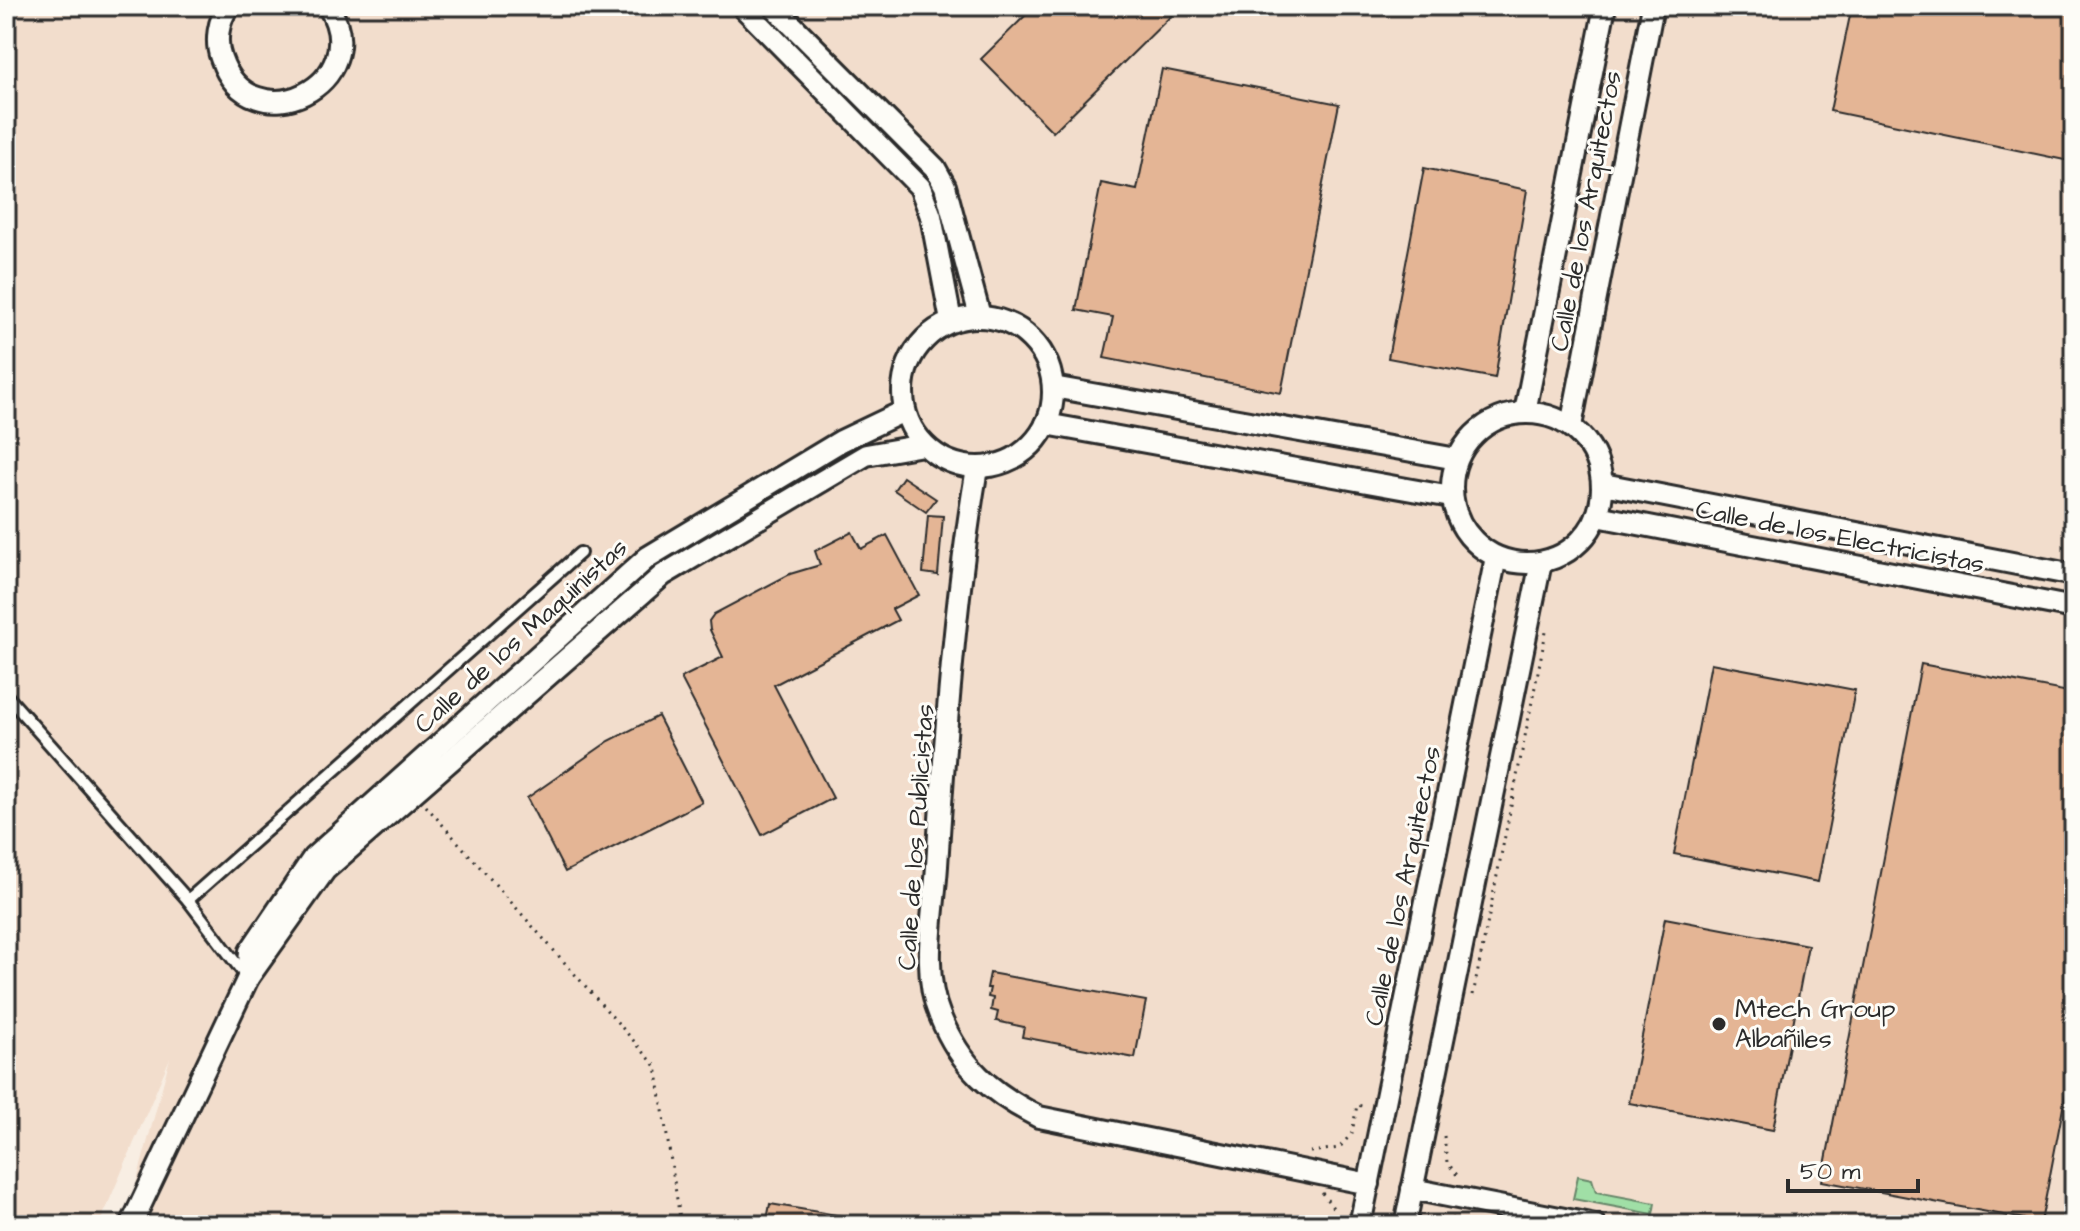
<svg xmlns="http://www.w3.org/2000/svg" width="2080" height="1231" font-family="'Architects Daughter',sans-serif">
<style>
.built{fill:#f2ddcc}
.green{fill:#a0dfa6;stroke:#668568;stroke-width:2}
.building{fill:#e4b595;stroke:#2b2b2b;stroke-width:2}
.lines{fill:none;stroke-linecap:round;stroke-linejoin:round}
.service-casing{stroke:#2b2b2b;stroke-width:16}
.minor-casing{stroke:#2b2b2b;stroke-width:26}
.path{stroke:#2b2b2b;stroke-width:3;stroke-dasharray:2 6;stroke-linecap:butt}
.service{stroke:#fdfcf7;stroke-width:10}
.minor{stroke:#fdfcf7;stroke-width:20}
.poi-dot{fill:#2b2b2b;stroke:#fdfcf7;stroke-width:3}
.labels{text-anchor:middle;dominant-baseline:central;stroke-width:6;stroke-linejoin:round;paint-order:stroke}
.street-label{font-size:26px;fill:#2b2b2b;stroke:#fdfcf7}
.poi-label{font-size:26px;fill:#2b2b2b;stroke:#fdfcf7;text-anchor:start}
</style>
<rect width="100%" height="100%" fill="#f8eee3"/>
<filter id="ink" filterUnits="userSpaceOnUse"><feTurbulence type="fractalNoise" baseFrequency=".0125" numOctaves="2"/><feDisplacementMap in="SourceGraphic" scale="16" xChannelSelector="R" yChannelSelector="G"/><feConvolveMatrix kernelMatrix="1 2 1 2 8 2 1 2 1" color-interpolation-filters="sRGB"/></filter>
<g filter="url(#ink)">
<polygon class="built" points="6,6 2074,6 2074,1225 125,1225 170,1058 99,1225 6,1225"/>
<polygon class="green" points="1578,1176 1592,1179 1596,1192 1655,1203 1653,1214 1573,1199"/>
<g class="building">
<polygon points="1035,6 1181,6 1053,132 981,59"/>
<polygon points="1852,6 2074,6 2074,162 1830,111"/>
<polygon points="1162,69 1339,104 1281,393 1104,358 1113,317 1076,310 1101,183 1137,190"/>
<polygon points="1424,168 1527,190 1495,378 1388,358"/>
<polygon points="903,477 936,499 926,512 894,490"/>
<polygon points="928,515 943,516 938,575 923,573"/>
<polygon points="852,532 861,549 887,535 919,595 892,609 898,620 774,685 833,798 762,835 681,678 723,657 710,630 709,621 714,614 790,574 820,565 815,551"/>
<polygon points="1711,663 1855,690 1818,882 1674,854"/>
<polygon points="1921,664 2074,693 2074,1051 2041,1222 1822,1181"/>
<polygon points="658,716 702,802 565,872 527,798 609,741"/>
<polygon points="1665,918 1808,945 1773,1130 1629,1103"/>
<polygon points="990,973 1146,1001 1135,1058 1022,1037 1024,1027 996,1021 998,1012 991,1010 993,998 988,997 990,988 987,988"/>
<polygon points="770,1204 849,1217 849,1225 766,1225"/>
</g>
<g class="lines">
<g class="service-casing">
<g id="service">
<polyline points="6,695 188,900 580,553"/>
<polyline points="188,900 245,975"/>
</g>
</g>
<g class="minor-casing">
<g id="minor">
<path d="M229,6C218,20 215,42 221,58C251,146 377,83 328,6"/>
<polyline points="742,6 920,187 931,216 951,321"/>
<polyline points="773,6 935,168 945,186 980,316"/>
<circle cx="978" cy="392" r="75"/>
<polyline points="1053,387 1457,459"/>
<polyline points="1525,412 1605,6"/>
<circle cx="1527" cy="488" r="75"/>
<polyline points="1046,424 1451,497"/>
<polyline points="1571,426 1653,6"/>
<path d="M977,468C955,596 945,736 937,866C934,914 921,971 940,1016C961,1067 991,1093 1039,1117L1369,1184"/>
<polyline points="1603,484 2074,575"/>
<polyline points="1597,516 2074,608"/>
<polyline points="248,978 250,951 313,858 648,557 841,441 904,411"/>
<polyline points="1412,1189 1595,1225"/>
<polyline points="131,1225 248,978 325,870 663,575 866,455 923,445"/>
<polyline points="1360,1225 1496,557"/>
<polyline points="1405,1225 1541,562"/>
</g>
</g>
<g class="path">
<polyline points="426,806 656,1066 681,1225"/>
<polyline points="1473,995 1546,632"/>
<polyline points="1444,1136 1447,1162 1460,1179"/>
<polyline points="1310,1152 1339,1148 1352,1133 1357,1105 1367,1107"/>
<polyline points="1322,1193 1334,1209 1335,1225"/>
<polyline points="1437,1225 1453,1218"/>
</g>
<use href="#service" class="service"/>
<use href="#minor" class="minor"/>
</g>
</g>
<circle class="poi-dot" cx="1719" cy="1024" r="8"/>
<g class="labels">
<g class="street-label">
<text transform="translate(1586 211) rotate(-79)">Calle de los Arquitectos</text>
<text transform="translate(1840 537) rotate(11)">Calle de los Electricistas</text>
<text transform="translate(521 636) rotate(-42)">Calle de los Maquinistas</text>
<text transform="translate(916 837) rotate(-86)">Calle de los Publicistas</text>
<text transform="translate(1403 886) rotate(-78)">Calle de los Arquitectos</text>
</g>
<g class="poi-label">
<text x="1735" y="1009">Mtech Group<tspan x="1735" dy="30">Albañiles</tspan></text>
</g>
</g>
<rect width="2080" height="1231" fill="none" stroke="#fdfcf7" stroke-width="32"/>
<rect x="16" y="16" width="2048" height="1199" fill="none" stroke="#2b2b2b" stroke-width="3" filter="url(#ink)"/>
<path d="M1788 1179v12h130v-12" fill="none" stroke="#2b2b2b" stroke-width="4"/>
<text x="1800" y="1179" font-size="24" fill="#2b2b2b" stroke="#fdfcf7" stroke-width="6" paint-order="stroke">50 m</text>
</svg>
